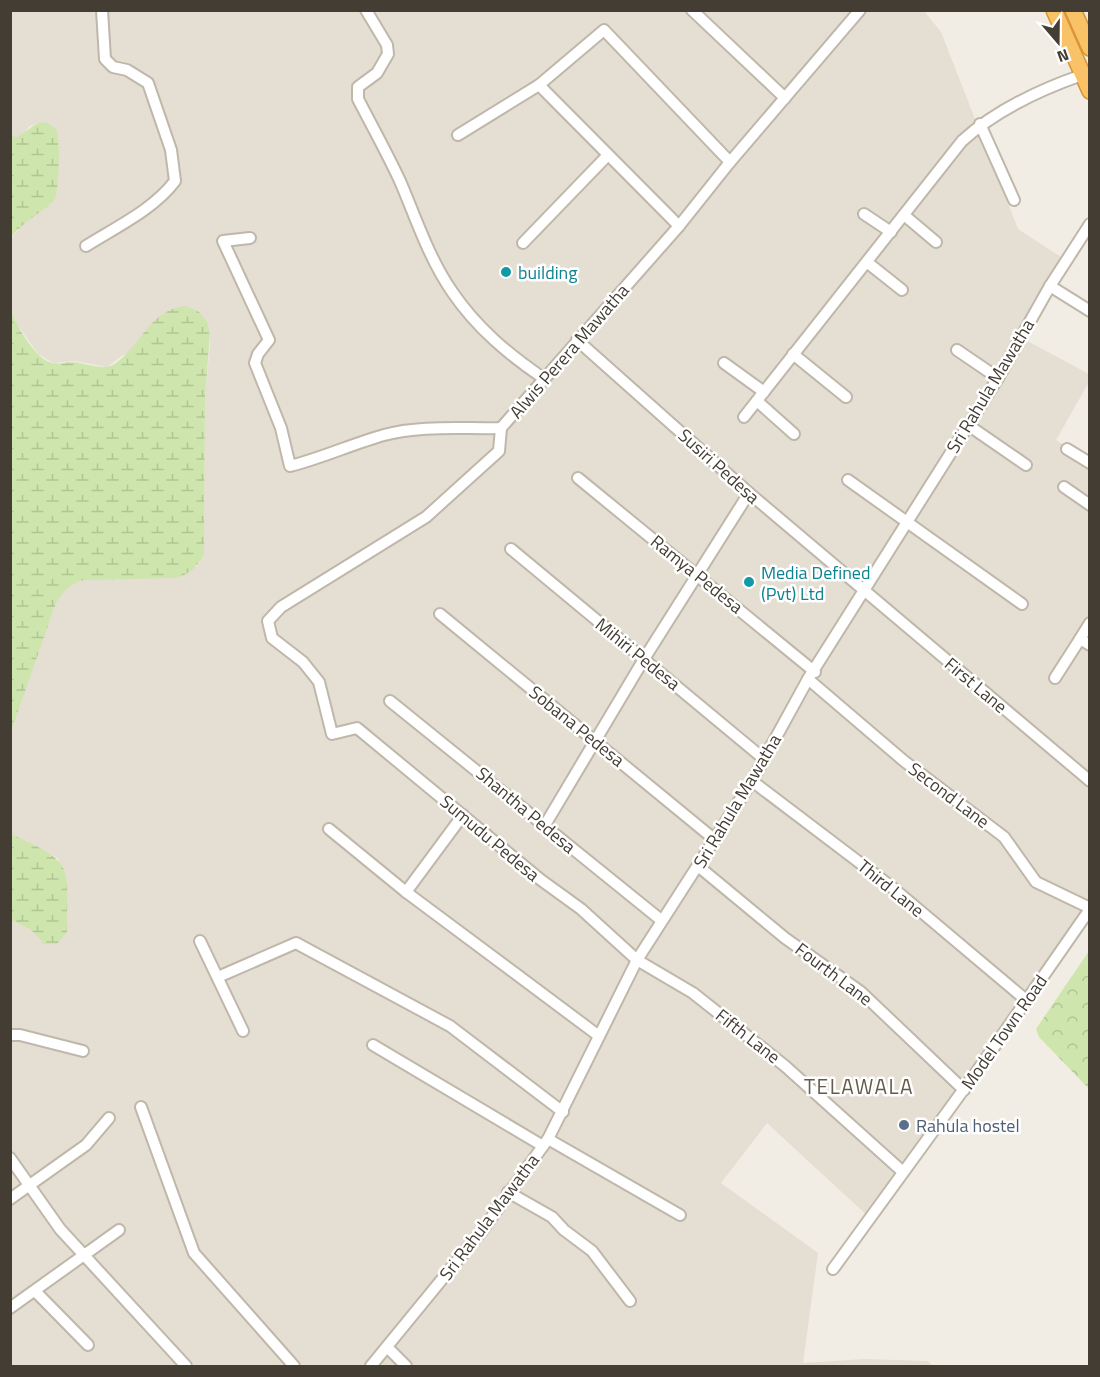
<svg xmlns="http://www.w3.org/2000/svg" width="1100" height="1377" font-family="'Titillium Web',sans-serif">
<style>
.residential{fill:#e5ded2}
.wetland{fill:url(#wetland-marsh)}
.park{fill:url(#park-crowns)}
.lines{fill:none;stroke-linecap:round;stroke-linejoin:round}
.minor-casing{stroke:#bfb7aa;stroke-width:14}
.highway-casing{stroke:#d89637;stroke-width:18}
.minor{stroke:#fff;stroke-width:10}
.highway{stroke:#fac267;stroke-width:15}
.culture-dot{fill:#0f9aa8;stroke:#fff;stroke-width:2}
.service-dot{fill:#5c6f8a;stroke:#fff;stroke-width:2}
.labels{text-anchor:middle;dominant-baseline:central;stroke-width:5;stroke-linejoin:round;paint-order:stroke}
.culture-label{font-size:18px;fill:#0d838f;stroke:#fff;text-anchor:start}
.street-label{font-size:18px;fill:#433d34;stroke:#fff}
.service-label{font-size:18px;fill:#4e5e75;stroke:#fff;text-anchor:start}
.quarter-label{font-size:21px;letter-spacing:1.5px;fill:#665a4c;stroke:#fff}
</style>
<defs>
<pattern id="wetland-marsh" width="20" height="14" patternUnits="userSpaceOnUse" patternTransform="scale(1.5)"><rect width="20" height="14" fill="#cee5ad"/><path d="M1 5h8M5 5V1M11 12h8M15 12V8" fill="none" stroke="#b2c595"/></pattern>
<pattern id="park-crowns" width="20" height="18" patternUnits="userSpaceOnUse" patternTransform="scale(1.5)"><rect width="20" height="18" fill="#cee5ad"/><path d="M2 6a3 3 0 1 1 6 0M12 15a3 3 0 1 1 6 0" fill="none" stroke="#b2c595"/></pattern>
</defs>
<rect width="100%" height="100%" fill="#f1ede4"/>
<polygon class="residential" points="11,11 924,11 941,32 1018,229 1061,257 1018,336 1089,374 1089,382 1056,440 1089,461 1089,909 871,1219 767,1123 721,1183 818,1253 803,1363 863,1359 928,1361 933,1366 11,1366 11,920 31,930 41,941 59,859 11,834 10,731 56,603 65,590 73,583 85,580 197,567 204,555 205,398 210,344 210,333 123,355 107,367 75,361 53,363 38,354 17,324 11,309 11,238 28,219 51,203 57,191 59,143 49,124 40,122 30,126 22,135 16,137 11,135"/>
<g class="wetland">
<path d="M40,122C47,123 52,124 56,130C61,137 59,191 55,198C49,209 22,221 11,238V135L16,137C25,134 30,126 40,122Z"/>
<path d="M186,306L199,312L207,322L210,333L205,399L204,555C196,568 191,573 176,578L85,580C70,583 65,590 56,603L11,731V309C15,324 36,360 52,363C62,365 71,360 80,363C92,365 105,371 116,363C142,344 149,310 186,306Z"/>
<path d="M11,834C76,864 67,863 67,932L57,944H44L31,930L11,920Z"/>
</g>
<polygon class="park" points="1089,951 1089,1089 1039,1037 1036,1029"/>
<g class="lines">
<g class="minor-casing">
<g id="minor">
<path d="M366,10L387,45L388,54L377,73L358,87V99C372,126 387,153 400,181C416,218 429,259 453,293C477,328 508,354 543,378"/>
<polyline points="692,10 785,98"/>
<polyline points="539,85 679,226"/>
<polyline points="980,124 1014,200"/>
<polyline points="458,135 539,85 604,30 730,162"/>
<polyline points="864,214 891,232"/>
<polyline points="904,215 936,242"/>
<path d="M250,238L223,241L269,340L258,354L255,363L281,428L290,466C322,458 352,444 384,435C420,425 463,429 501,428L679,226L730,162L860,10"/>
<polyline points="523,243 608,155"/>
<path d="M86,246C116,227 153,210 175,181L171,150L148,83L127,70L113,67L105,59L102,10"/>
<polyline points="868,263 902,290"/>
<polyline points="1050,286 1090,311"/>
<polyline points="577,340 749,493 1090,781"/>
<polyline points="957,350 998,378"/>
<polyline points="793,354 846,397"/>
<polyline points="724,363 764,392"/>
<polyline points="757,401 794,434"/>
<path d="M744,417L962,141C996,110 1039,90 1082,75"/>
<polyline points="968,425 1026,465"/>
<polyline points="501,428 499,451 426,517 281,607 268,621 272,638 303,662 319,682 332,734 357,728 541,880 581,909 637,960 693,993 785,1066 903,1172"/>
<polyline points="1067,449 1090,463"/>
<polyline points="578,478 815,672"/>
<polyline points="848,480 1022,604"/>
<polyline points="1064,487 1090,505"/>
<polyline points="511,549 764,759"/>
<polyline points="440,614 714,839"/>
<polyline points="1090,623 1080,639 1090,645"/>
<polyline points="1055,678 1080,639"/>
<polyline points="808,679 904,761 1004,837 1036,882 1090,908"/>
<polyline points="390,701 661,920"/>
<polyline points="752,781 893,888 1026,1000"/>
<polyline points="545,825 644,659 749,493"/>
<polyline points="329,829 406,892 599,1036"/>
<polyline points="698,866 785,938 861,992 964,1090"/>
<polyline points="406,892 463,815"/>
<polyline points="200,941 243,1031"/>
<polyline points="218,977 296,943 450,1026 563,1112"/>
<polyline points="10,1035 20,1035 83,1051"/>
<polyline points="373,1045 543,1146"/>
<polyline points="141,1107 194,1253 294,1366"/>
<polyline points="548,1139 680,1215"/>
<polyline points="10,1158 60,1229 186,1366"/>
<polyline points="508,1192 552,1217 564,1230 592,1251 630,1301"/>
<polyline points="10,1199 86,1145 109,1118"/>
<polyline points="833,1269 985,1060 1090,909"/>
<polyline points="35,1291 88,1345"/>
<polyline points="10,1308 119,1230"/>
<polyline points="387,1347 406,1366"/>
<polyline points="371,1366 484,1228 548,1139 637,960 752,781 808,679 998,378 1050,286 1090,224"/>
</g>
</g>
<g class="highway-casing">
<g id="highway">
<polyline points="1054,10 1090,91"/>
<polyline points="1073,10 1090,48"/>
</g>
</g>
<use href="#minor" class="minor"/>
<use href="#highway" class="highway"/>
</g>
<g class="culture-dot">
<circle cx="506" cy="272" r="6"/>
<circle cx="749" cy="582" r="6"/>
</g>
<circle class="service-dot" cx="904" cy="1125" r="6"/>
<g class="labels">
<g class="culture-label">
<text x="518" y="272">building</text>
<text x="761" y="572">Media Defined<tspan x="761" dy="21">(Pvt) Ltd</tspan></text>
</g>
<g class="street-label">
<text transform="translate(569 351) rotate(-49)">Alwis Perera Mawatha</text>
<text transform="translate(990 386) rotate(-59)">Sri Rahula Mawatha</text>
<text transform="translate(719 466) rotate(42)">Susiri Pedesa</text>
<text transform="translate(697 574) rotate(39)">Ramya Pedesa</text>
<text transform="translate(638 654) rotate(39)">Mihiri Pedesa</text>
<text transform="translate(976 685) rotate(40)">First Lane</text>
<text transform="translate(577 726) rotate(39)">Sobana Pedesa</text>
<text transform="translate(949 795) rotate(37)">Second Lane</text>
<text transform="translate(737 801) rotate(-59)">Sri Rahula Mawatha</text>
<text transform="translate(526 810) rotate(40)">Shantha Pedesa</text>
<text transform="translate(490 838) rotate(40)">Sumudu Pedesa</text>
<text transform="translate(891 888) rotate(39)">Third Lane</text>
<text transform="translate(834 974) rotate(37)">Fourth Lane</text>
<text transform="translate(1004 1032) rotate(-55)">Model Town Road</text>
<text transform="translate(748 1036) rotate(38)">Fifth Lane</text>
<text transform="translate(489 1217) rotate(-53)">Sri Rahula Mawatha</text>
</g>
<g class="service-label">
<text x="916" y="1125">Rahula hostel</text>
</g>
<g class="quarter-label">
<text x="859" y="1086">TELAWALA</text>
</g>
</g>
<rect width="1100" height="1377" fill="none" stroke="#433d34" stroke-width="24"/>
<g transform="translate(1058 42) rotate(160)" stroke="#ffffff" stroke-width="4.5" paint-order="stroke">
<path d="M0-4.5L10 22L0 15L-10 22Z" fill="#433d34"/>
<text y="-9" font-size="16" font-weight="bold" text-anchor="middle" fill="#433d34">N</text>
</g>
</svg>
